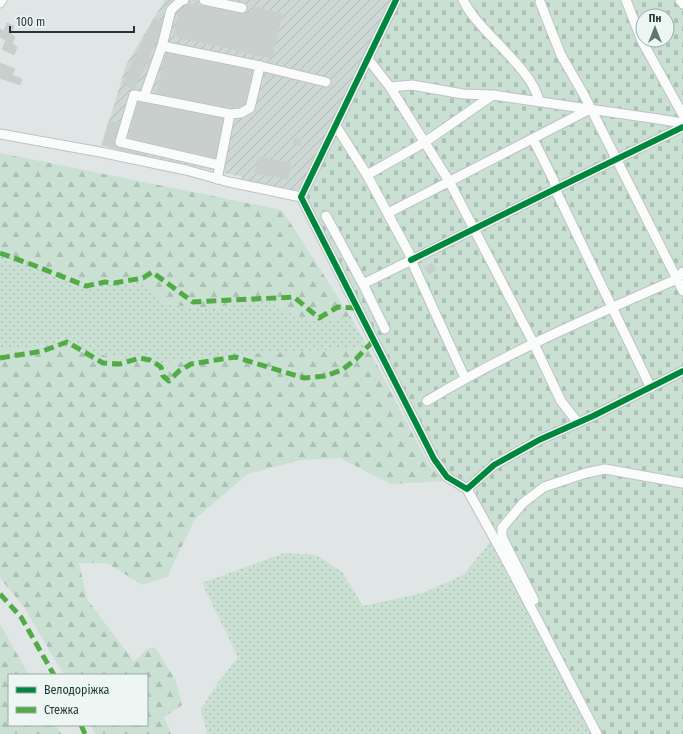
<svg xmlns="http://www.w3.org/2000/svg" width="683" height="734" font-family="'Fira Sans Condensed',sans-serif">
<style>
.industrial{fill:url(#industrial-furrows)}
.grass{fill:url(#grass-dots)}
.forest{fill:url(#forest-firs)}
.cemetery{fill:url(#cemetery-stones);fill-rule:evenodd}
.building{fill:#c9cfcd;stroke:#c9cfce}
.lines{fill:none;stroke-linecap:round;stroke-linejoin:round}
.minor-casing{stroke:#bdc3c2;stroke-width:11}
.minor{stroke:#fafbfb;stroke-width:9}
.quiet{stroke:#52ac45;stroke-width:5;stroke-dasharray:10 5;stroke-linecap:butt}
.cycleway-casing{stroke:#edf6f3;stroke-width:8}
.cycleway{stroke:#00873e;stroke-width:6}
</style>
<defs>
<pattern id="industrial-furrows" width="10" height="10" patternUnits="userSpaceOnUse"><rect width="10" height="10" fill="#cdd8d5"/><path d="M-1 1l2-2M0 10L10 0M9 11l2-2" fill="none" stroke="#b0bab7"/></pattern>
<pattern id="grass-dots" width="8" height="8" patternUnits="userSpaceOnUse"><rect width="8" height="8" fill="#c9e0d3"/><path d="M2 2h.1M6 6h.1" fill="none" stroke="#acc1b6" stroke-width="1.8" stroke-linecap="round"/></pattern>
<pattern id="forest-firs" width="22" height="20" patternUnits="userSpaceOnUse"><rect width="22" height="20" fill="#c9e0d3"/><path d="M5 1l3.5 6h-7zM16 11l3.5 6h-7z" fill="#acc1b6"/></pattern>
<pattern id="cemetery-stones" width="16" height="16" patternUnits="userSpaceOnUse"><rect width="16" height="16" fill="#c9e0d3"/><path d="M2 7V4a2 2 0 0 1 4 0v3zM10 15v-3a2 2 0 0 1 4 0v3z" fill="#acc1b6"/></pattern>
</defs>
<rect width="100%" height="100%" fill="#e0e6e5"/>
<polygon class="industrial" points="165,0 390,0 301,189 294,191 241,181 242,177 119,150 102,145 126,65"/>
<g class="grass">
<polygon points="0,251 65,281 92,285 132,282 145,286 166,304 207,309 220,307 246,298 260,297 309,321 322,321 350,316 368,348 225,355 153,364 46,345 0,350"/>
<polygon points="493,539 594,734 207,734 201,709 217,684 238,657 202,583 284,553 316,555 342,572 363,606 423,593 463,575"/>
</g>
<g class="forest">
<polygon points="0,153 282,210 350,316 322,321 309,321 260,297 246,298 220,307 207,309 166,304 145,286 132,282 92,285 65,281 0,251"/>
<polygon points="46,345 153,364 225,355 368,348 429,465 444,481 391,484 340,458 300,460 248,474 195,519 167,577 142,585 107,563 79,563 87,599 134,662 147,649 155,647 176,681 182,705 164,717 171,734 95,734 91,725 147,725 147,675 64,675 24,607 0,578 0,350"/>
<polygon points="0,624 29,675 9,675 9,725 56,725 61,734 0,734"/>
</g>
<path class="cemetery" d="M400,0H683V734H598L477,499L476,488L454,479L437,457L305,202L308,185L374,48ZM643,16H667V40H643Z"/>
<g class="building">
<polygon points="189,4 200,6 201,5 241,14 246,12 252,13 253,7 282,14 272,58 174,36 180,10"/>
<polygon points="154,18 162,22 158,37 134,89 123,84"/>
<polygon points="7,23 14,26 11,34 15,37 12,44 17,47 14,55 2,49 6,40 0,37 0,29 4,31"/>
<polygon points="166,53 253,71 245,104 239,107 228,106 228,107 157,93"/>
<polygon points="0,63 15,69 12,75 22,79 20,85 0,78"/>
<polygon points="138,102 223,119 215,158 128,138"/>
<polygon points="109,121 119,123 114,140 116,146 144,154 143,155 102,145"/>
<polygon points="295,138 301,139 300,145 294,144"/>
<polygon points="259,157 291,163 288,179 255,173"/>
<polygon points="432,263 436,270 429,274 425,268"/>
</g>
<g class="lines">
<g class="minor-casing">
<g id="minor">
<polyline points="204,0 242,8"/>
<path d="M463,0C465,4 468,9 471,13C489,39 532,70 539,101"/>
<polyline points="626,0 642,41 683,115"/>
<polyline points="680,0 683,4"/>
<polyline points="540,2 561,55 584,95 683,291"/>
<polyline points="0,3 2,0"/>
<polyline points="162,46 260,66 326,82"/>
<polyline points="368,59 390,87 449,181 534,344 561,401 578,423"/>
<polyline points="390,87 412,85 463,94 493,95 658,119 683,123"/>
<polyline points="144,97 162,46 171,10 182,0 184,0"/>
<polyline points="336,126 367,175 409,253 411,260 465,378"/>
<polyline points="0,134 100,152 186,170 229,182 301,197"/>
<polyline points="533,139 554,181 555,189 651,388"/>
<polyline points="219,165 120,142 134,95 230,114 241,113 250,108 260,66"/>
<polyline points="367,175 425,142 493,95"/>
<polyline points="217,179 230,114"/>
<polyline points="301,197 434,459 447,477 467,489 504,556 597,734"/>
<polyline points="301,197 396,0"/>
<polyline points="388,213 590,109"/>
<polyline points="326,216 363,284 385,329"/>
<polyline points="363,284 555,189 683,127"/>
<path d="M427,401C506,353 592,316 677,279L683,272"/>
<polyline points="467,489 494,465 539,440 593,416 683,371"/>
<polyline points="534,600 502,537 502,528 523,503 544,487 586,473 605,469 683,483"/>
</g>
</g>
<use href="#minor" class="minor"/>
<g class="quiet">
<polyline points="0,253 33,265 86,286 105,282 114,283 143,278 152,272 193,302 294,297 319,318 338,307 358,308"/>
<polyline points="0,358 43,351 67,342 103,363 120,364 140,358 150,360 161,367 163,376 169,381 179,371 191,364 235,357 304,378 325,376 342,370 356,359 374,340"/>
<polyline points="0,594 21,617 54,675"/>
<polyline points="81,725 85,734"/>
</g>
<g class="cycleway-casing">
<g id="cycleway">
<polyline points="396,0 301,197 434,459 447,477 467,489 494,465 539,440 593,416 683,371"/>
<polyline points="411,260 555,189 683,127"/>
</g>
</g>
<use href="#cycleway" class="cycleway"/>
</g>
<rect x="8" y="674" width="140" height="52" fill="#edf6f3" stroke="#9baaa7"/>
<rect x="16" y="687" width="20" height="6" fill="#00873e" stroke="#9baaa7"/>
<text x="44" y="694" font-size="12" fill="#1f3835">Велодоріжка</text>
<rect x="16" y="707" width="20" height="6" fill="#52ac45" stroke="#9baaa7"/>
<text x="44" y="714" font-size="12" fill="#1f3835">Стежка</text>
<g transform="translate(655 28)"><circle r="19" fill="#edf6f3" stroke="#9baaa7"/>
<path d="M0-3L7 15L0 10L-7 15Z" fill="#637573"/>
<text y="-6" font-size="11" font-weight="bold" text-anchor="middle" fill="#1f3835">Пн</text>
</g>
<path d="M10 26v6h124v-6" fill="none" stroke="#1f3835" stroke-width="2"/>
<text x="16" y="26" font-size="12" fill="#1f3835" stroke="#edf6f3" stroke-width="3" paint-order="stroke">100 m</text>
</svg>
